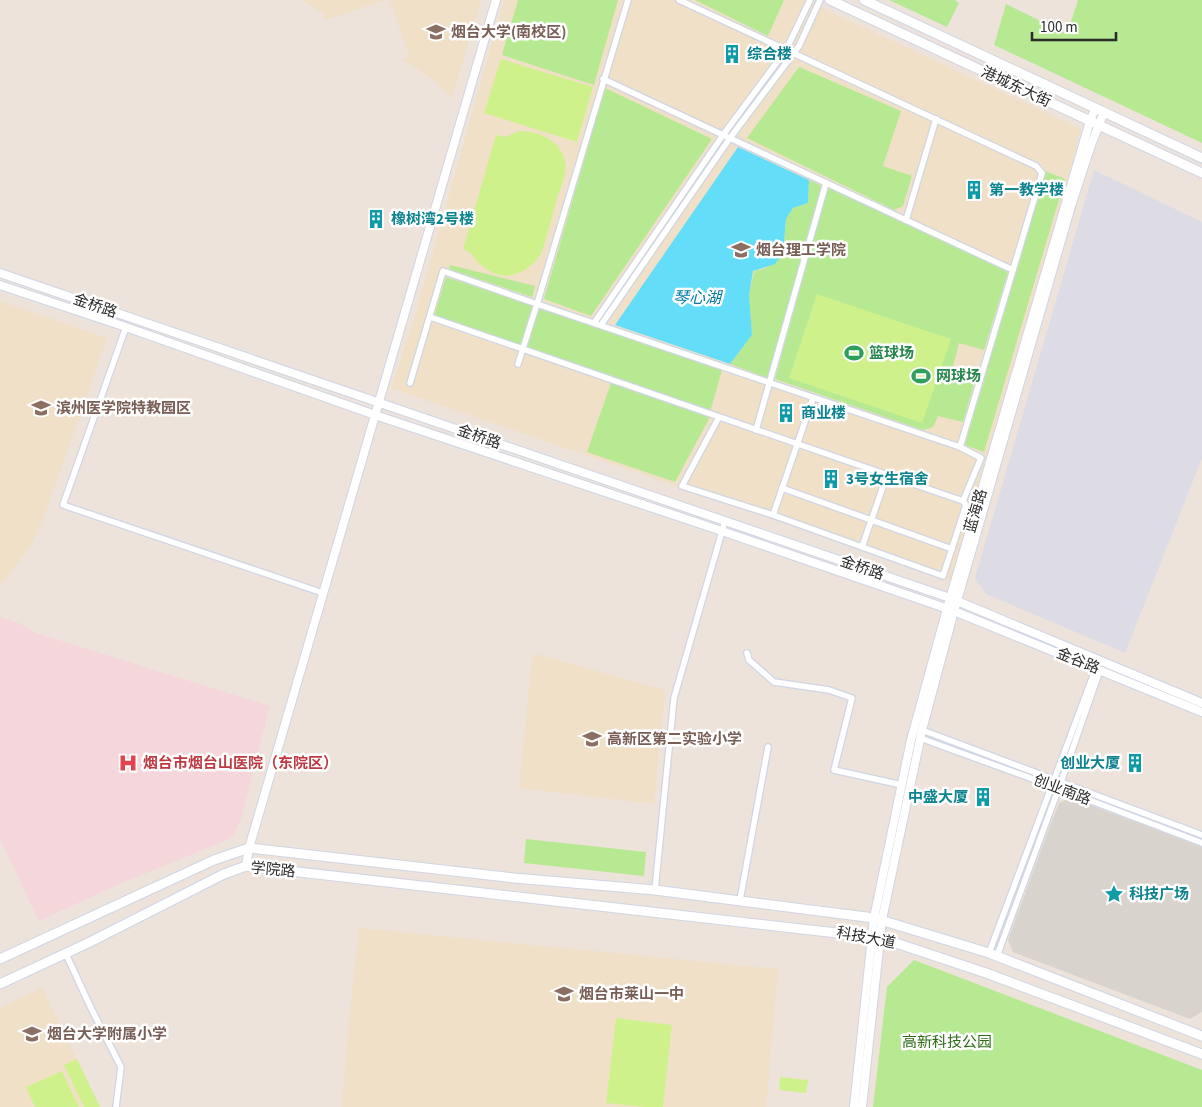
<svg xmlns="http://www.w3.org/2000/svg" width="1202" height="1107" font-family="'Source Sans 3','Noto Sans SC',sans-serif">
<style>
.industrial{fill:#dddbe5}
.education{fill:#f0e0c8}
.medical{fill:#f5d6da}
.green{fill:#b6e992}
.pitch{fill:#cff18c}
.plaza{fill:#d9d3cd}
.water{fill:#64ddf8}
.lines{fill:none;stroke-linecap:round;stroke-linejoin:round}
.minor-casing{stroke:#cfd5e4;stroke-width:8}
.tertiary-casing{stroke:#cfd5e4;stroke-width:10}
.secondary-casing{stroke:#cfd5e4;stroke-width:11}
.minor{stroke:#fff;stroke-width:5.5}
.tertiary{stroke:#fff;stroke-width:8}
.secondary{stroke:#fff;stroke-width:9}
.labels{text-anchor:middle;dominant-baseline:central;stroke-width:5;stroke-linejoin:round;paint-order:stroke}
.education-label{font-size:15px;font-weight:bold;fill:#785e54;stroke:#fff;text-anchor:start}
.culture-label{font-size:15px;font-weight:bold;fill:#0d838f;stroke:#fff;text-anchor:start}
.street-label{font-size:15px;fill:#2a2a2a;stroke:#fff}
.leisure-label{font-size:15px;font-weight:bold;fill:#27864d;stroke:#fff;text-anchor:start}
.health-label{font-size:15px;font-weight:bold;fill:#be3a42;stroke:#fff;text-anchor:start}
.park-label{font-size:15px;fill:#2d6c14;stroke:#fff}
.water-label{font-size:16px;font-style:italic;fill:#027aa5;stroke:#fff}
</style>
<rect width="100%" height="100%" fill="#ede3da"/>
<polygon class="industrial" points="1094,170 1202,222 1202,458 1125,653 986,594 975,578"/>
<g class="education">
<polygon points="303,0 385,0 326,20 324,14"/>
<polygon points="390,0 481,0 452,99 436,82 402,59 409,56"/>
<polygon points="504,0 805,0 1081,129 1036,296 951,581 391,388 415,316"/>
<polygon points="0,301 107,338 45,514 31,545 0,586"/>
<polygon points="536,654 665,690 654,804 519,788 532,660"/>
<polygon points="359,928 778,969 766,1107 342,1107 349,1019"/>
<polygon points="42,988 100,1107 0,1107 0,1008"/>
</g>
<polygon class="medical" points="0,617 21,624 33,632 270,706 241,819 232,838 117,885 39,921 0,839"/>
<g class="green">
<polygon points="518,0 618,0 594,85 502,55"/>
<polygon points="695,0 784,0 768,36"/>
<polygon points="889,0 954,0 959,3 947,27"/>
<polygon points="1078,0 1202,0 1202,143 994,45 1006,4 1067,34"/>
<polygon points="799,67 901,111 883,166 912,176 903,206 894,210 747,138"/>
<polygon points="605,88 712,139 591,316 544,299"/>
<polygon points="1045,171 1065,179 984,452 965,445"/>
<polygon points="809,180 822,186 768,378 730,364 752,335 749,295 754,271 766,268 783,253 786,219 793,208 808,203"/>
<polygon points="828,187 1008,272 984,350 959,343 952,370 976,377 963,422 938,416 933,427 923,430 775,379"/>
<polygon points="450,265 535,286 532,297 449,269"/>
<polygon points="446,277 535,306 521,347 434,316"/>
<polygon points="539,308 722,370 710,412 527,348"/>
<polygon points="611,383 710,417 675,482 587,452"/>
<polygon points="526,839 646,852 644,876 524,863"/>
<polygon points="914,960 1202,1070 1202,1107 873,1107 887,987"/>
</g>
<g class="pitch">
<polygon points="501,59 593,87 577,142 484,113"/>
<path d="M520,131C542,131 569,145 565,172C564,181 560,190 557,198C552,217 547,236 541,254C525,276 502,284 480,264C472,257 474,253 463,249L496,135L505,137Z"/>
<polygon points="817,294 951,339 922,423 789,378"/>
<polygon points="616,1018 672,1025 663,1107 645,1107 606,1103"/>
<polygon points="77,1059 100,1107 84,1107 64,1065"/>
<polygon points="62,1071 79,1107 35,1107 26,1087"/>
<polygon points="780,1077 808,1080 806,1093 779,1090"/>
</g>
<polygon class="plaza" points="1071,798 1202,847 1202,1012 1190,1019 1013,952 1008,940 1050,826 1059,803"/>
<polygon class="water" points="738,147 809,180 808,203 793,208 786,219 783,253 775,264 753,271 749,295 752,335 730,364 615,325"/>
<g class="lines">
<g class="minor-casing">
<g id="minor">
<polyline points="628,0 537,304 960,447 1042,173 1036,166 679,0"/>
<polyline points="603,79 1013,270"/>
<polyline points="906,220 936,119"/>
<polyline points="430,317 963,501 981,458 960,447"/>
<polyline points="594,323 723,135 786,50 810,0"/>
<polyline points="601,325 730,138 799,46 820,0"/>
<polyline points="126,327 63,505 323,593"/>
<polyline points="410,383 443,271 537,304 518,364"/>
<polyline points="719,417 682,486 773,515 943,576 966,505 963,501"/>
<polyline points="756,430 826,183"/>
<polyline points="782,488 952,549"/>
<polyline points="773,515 813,398"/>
<polyline points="862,547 887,475"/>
<polyline points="747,653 749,660 774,682 829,690 852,698 834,770 902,785"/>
<polyline points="922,730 1202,835"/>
<polyline points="920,738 1052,786 1202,843"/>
<polyline points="655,890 674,698 725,521"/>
<polyline points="740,900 768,747"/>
<polyline points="989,953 1096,668"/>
<polyline points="66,954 91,1008 121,1067 116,1107"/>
<polyline points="997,956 1061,782 1100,670"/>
</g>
</g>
<g class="tertiary-casing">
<g id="tertiary">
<polyline points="0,273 950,598 1202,703"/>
<polyline points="0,285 120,325 375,415 716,529 954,611 1202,712"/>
<polyline points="246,866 249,848 496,0"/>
<polyline points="854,1107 874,918 911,740 947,609 1090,121 1095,109"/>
<polyline points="862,1107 882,920 922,730 954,611 1071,206 1091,145 1104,112"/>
</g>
</g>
<g class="secondary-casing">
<g id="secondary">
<polyline points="830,0 1202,173"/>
<polyline points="864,0 1202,158"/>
<polyline points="0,959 214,860 249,848 514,878 655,890 874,918 989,953 1202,1036"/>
<polyline points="0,984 88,943 224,874 246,866 881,938 986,973 1202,1054"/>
</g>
</g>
<use href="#minor" class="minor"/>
<use href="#tertiary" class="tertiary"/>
<use href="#secondary" class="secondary"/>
</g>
<defs>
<g id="university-bare" transform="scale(1.5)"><path d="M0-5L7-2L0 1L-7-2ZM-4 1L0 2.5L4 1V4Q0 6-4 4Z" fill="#8d6e63" stroke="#fff" stroke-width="2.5" paint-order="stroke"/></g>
<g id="building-bare" transform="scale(1.5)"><path d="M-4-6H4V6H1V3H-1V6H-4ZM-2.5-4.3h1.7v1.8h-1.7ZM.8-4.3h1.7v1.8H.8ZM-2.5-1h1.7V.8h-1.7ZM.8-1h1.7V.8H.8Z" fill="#0f9aa8" stroke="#fff" stroke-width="2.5" paint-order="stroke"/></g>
<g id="stadium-bare" transform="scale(1.5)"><path d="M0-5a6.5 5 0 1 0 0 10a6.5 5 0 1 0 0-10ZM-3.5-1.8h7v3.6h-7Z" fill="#2e9e5b" stroke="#fff" stroke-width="2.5" paint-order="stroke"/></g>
<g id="school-bare" transform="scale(1.5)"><path d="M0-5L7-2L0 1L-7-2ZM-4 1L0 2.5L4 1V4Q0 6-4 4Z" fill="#8d6e63" stroke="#fff" stroke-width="2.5" paint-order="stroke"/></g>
<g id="hospital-bare" transform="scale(1.5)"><path d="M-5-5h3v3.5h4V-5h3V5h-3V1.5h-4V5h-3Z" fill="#e0444e" stroke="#fff" stroke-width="2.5" paint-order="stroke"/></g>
<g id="sight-bare" transform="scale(1.5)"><path d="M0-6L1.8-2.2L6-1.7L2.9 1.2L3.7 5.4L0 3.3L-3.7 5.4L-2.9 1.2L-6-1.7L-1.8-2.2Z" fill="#0f9aa8" stroke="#fff" stroke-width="2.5" paint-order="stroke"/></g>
</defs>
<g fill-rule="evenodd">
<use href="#university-bare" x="436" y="32"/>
<use href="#building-bare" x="732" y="54"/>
<use href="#building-bare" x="974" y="190"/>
<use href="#building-bare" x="376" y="219"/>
<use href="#university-bare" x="741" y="250"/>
<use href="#stadium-bare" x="854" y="353"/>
<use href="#stadium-bare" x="921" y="376"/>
<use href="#school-bare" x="41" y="408"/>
<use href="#building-bare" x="786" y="413"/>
<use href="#building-bare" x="831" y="479"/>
<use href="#school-bare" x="592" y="739"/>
<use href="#hospital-bare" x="128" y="763"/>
<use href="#building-bare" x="1135" y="763"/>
<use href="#building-bare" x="983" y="797"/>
<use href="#sight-bare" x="1114" y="894"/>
<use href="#school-bare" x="564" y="994"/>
<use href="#school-bare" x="32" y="1034"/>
</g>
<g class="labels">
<g class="education-label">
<text x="451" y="32">烟台大学(南校区)</text>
<text x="756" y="250">烟台理工学院</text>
<text x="56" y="408">滨州医学院特教园区</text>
<text x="607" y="739">高新区第二实验小学</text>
<text x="579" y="994">烟台市莱山一中</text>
<text x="47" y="1034">烟台大学附属小学</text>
</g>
<g class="culture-label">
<text x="747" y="54">综合楼</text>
<text x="989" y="190">第一教学楼</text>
<text x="391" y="219">橡树湾2号楼</text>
<text x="801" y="413">商业楼</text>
<text x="846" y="479">3号女生宿舍</text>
<text x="1120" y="763" text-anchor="end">创业大厦</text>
<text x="968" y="797" text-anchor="end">中盛大厦</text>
<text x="1129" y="894">科技广场</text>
</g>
<g class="street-label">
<text transform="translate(1016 87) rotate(25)">港城东大街</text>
<text transform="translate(95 306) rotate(19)">金桥路</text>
<text transform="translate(479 437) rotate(19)">金桥路</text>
<text transform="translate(976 511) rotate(-74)">蓝海路</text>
<text transform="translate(862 568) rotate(19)">金桥路</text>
<text transform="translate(1078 661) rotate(22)">金谷路</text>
<text transform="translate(1062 790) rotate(21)">创业南路</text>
<text transform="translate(273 870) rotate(5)">学院路</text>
<text transform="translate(866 938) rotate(11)">科技大道</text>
</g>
<g class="leisure-label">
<text x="869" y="353">篮球场</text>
<text x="936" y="376">网球场</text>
</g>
<g class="health-label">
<text x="143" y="763">烟台市烟台山医院（东院区）</text>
</g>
<g class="park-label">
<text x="947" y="1042">高新科技公园</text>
</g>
<g class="water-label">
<text x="697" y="298">琴心湖</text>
</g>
</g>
<path d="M1032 32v8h84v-8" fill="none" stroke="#2a2a2a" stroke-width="2.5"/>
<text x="1040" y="32" font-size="15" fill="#2a2a2a" stroke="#ffffff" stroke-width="4" paint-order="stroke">100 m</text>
</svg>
